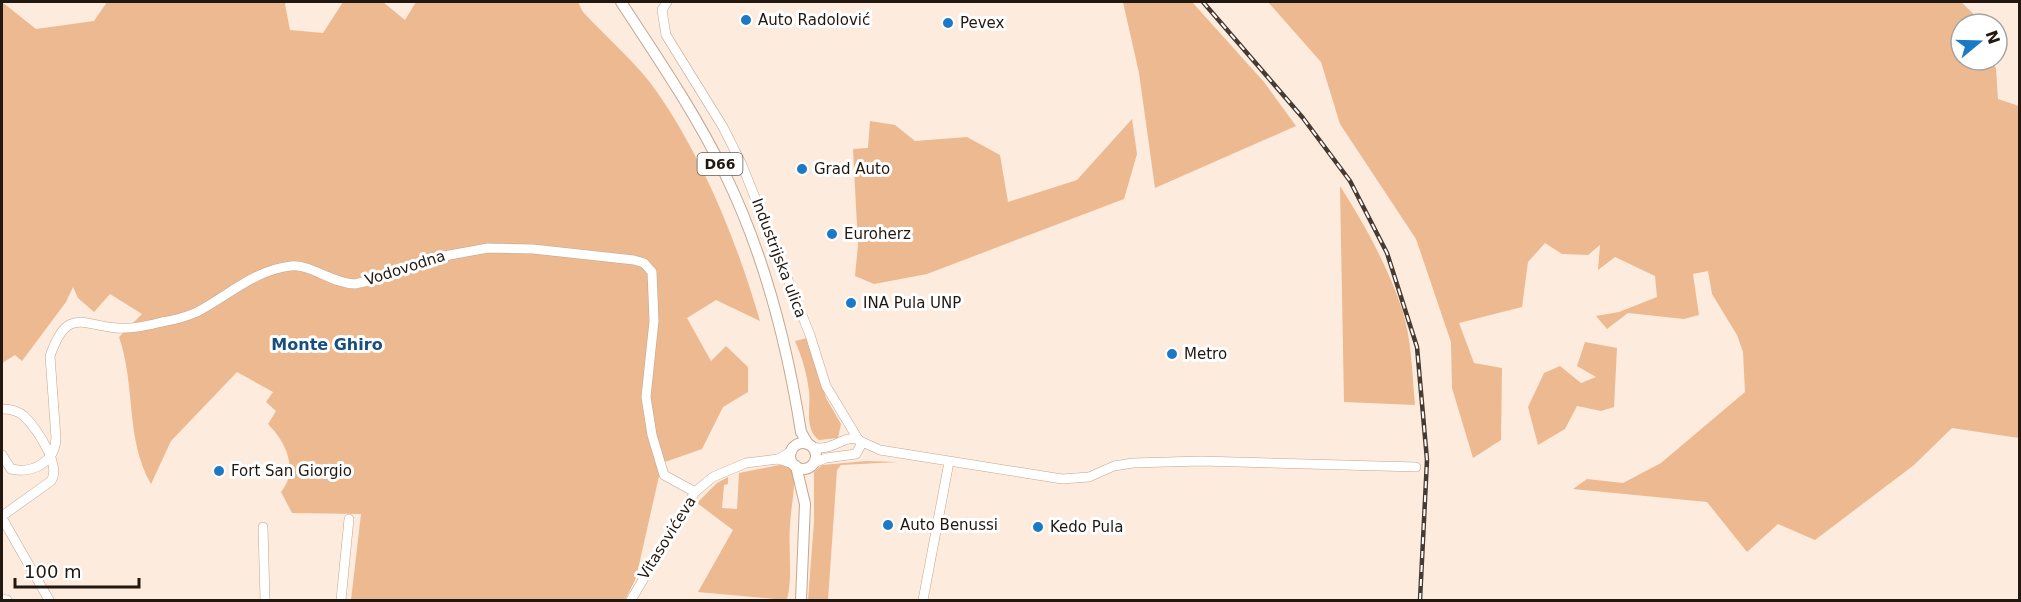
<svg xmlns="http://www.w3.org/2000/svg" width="2021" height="602" font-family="'DejaVu Sans',sans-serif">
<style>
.green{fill:#edb991}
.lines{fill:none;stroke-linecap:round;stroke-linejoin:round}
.minor-casing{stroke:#c3a690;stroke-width:10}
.major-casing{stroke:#c3a690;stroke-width:12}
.minor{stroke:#fff;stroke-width:9}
.major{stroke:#fff;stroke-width:10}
.rail-casing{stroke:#473a31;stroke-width:4.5}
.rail{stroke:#fff;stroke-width:2;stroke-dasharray:7;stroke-linecap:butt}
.poi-dot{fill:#1c79c6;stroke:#fff;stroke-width:2}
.labels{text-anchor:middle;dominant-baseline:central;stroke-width:6;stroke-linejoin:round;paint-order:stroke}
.shield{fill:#fff;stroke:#655d58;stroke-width:1.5}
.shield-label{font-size:14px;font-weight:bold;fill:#231810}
.poi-label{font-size:15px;fill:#231810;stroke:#fff;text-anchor:start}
.street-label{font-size:15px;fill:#231810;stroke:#fff}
.neighbourhood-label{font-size:16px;font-weight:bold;fill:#164e7f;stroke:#fff}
</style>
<rect width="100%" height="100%" fill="#fdebdd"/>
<g class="green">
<path d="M2,2L36,29L94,21L107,2H287L285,4L290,30L323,33L343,2H383L405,20L416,2H578L583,12C606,37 638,64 657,92C704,160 737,242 760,321L716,300L687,318L711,361L726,346L748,367V392L723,407L702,449L662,463L636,578L625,600H351L361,514L292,513L281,492C299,470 286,442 268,424L276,411L266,402L273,392L237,372L171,441L151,484C125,439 136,386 119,337L142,314L110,294L94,312L78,298L73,287L66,302L22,361L15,355L2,363Z"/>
<polygon points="1123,2 1192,2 1264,82 1296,126 1155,188 1139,73"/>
<polygon points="1268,2 1961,2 1982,22 1982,24 1961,24 1961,60 1989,60 1996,68 1998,99 2019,106 2019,438 1952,428 1914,465 1815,540 1778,524 1747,552 1707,502 1573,489 1587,479 1623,483 1661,463 1745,392 1743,352 1737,335 1712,294 1708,271 1693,274 1699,315 1684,319 1628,313 1607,329 1596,316 1619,312 1657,297 1655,276 1615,257 1598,270 1600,245 1588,255 1562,254 1545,243 1528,262 1522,307 1459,323 1474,363 1502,368 1501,440 1473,458 1452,388 1451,342 1416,239 1340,124 1321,62"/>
<polygon points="1132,119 1137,154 1124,199 927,274 874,284 855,276 858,245 853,149 868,148 870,121 895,125 915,141 967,137 1000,155 1008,202 1077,180"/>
<path d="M1340,186C1365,225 1387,265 1402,309C1412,340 1412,374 1415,405L1344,402Z"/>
<path d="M807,338L826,398L841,424L838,438L819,440C804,429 811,407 809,391C807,374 802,357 795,341Z"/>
<polygon points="1585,342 1617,348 1614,407 1601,411 1577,406 1565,429 1538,445 1528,407 1544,373 1560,366 1581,383 1596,377 1577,366"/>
<polygon points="866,461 898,462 841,465 837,470 828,600 808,600 814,522 814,472 822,465"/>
<path d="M784,464L794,473C795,491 791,507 790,525C788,550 793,576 787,600L698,592L733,530L697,503L717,483L728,477V484L724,485L722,508L737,509L739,473Z"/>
</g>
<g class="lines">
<g class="minor-casing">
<g id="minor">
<polyline points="667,2 662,10 666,35 723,127 742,165 810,335 826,386 858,439"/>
<path d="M2,409C9,409 17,410 24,416C36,428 62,465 51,481L2,516"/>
<polyline points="860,441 880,450 1062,479 1089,477 1114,466 1133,463 1201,461 1416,467"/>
<path d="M813,447C832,452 843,435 858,439L861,445L856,454L826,458L814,463"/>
<path d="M2,455L11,469C33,474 55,462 56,438L50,356C67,307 81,325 117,328C132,329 147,326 162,322C174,320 186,317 197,312C228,296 254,270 291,266C311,264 331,283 355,284L381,278L428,259L488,248L533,249L634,260L644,263L652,272L654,321L646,397L652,435L664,475L695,492"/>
<polyline points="778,459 792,451"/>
<polyline points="2,518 49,600"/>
<polyline points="263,527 265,600"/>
<polyline points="2,599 7,600"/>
<polyline points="341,600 349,519"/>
<polyline points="631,600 695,492 713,477 746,463 778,459 793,464"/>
<polyline points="923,600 949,462"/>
</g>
</g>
<g class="major-casing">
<g id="major">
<path d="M621,2C657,57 696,114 725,174C765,256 787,343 801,432L808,444"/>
<circle cx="803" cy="456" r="13"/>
<polyline points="796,466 805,504 801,600"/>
</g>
</g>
<use href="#minor" class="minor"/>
<use href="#major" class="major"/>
<g class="rail-casing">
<polyline id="rail" points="1203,2 1303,118 1350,181 1387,253 1417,347 1427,460 1420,600"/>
</g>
<use href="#rail" class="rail"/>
</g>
<g class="poi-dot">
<circle cx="746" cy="20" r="6"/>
<circle cx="948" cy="23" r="6"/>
<circle cx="802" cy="169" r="6"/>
<circle cx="832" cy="234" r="6"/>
<circle cx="851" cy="303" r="6"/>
<circle cx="1172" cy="354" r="6"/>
<circle cx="219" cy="471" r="6"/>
<circle cx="888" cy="525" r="6"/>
<circle cx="1038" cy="527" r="6"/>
</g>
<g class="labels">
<rect class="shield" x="697.5" y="153" width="45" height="22" rx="4.5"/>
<g class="shield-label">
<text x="720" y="164">D66</text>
</g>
<g class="poi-label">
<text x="758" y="20">Auto Radolović</text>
<text x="960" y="23">Pevex</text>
<text x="814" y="169">Grad Auto</text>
<text x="844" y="234">Euroherz</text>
<text x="863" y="303">INA Pula UNP</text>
<text x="1184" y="354">Metro</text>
<text x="231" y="471">Fort San Giorgio</text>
<text x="900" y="525">Auto Benussi</text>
<text x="1050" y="527">Kedo Pula</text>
</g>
<g class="street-label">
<text transform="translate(779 258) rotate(69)">Industrijska ulica</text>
<text transform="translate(405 268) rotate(-18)">Vodovodna</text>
<text transform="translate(667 538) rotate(-58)">Vitasovićeva</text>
</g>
<g class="neighbourhood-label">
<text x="327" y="344">Monte Ghiro</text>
</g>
</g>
<rect width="2021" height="602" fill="none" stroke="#231810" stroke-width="6"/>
<g transform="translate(1979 42) rotate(71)"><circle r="28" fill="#ffffff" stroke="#a7a39f" stroke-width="1.5"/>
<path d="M0-4.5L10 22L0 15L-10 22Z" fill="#1c79c6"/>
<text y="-9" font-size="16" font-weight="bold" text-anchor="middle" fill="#231810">N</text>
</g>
<path d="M15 578v9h124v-9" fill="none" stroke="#231810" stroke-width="3"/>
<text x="24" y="578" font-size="18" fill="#231810" stroke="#ffffff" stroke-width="4.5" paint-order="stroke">100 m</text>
</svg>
